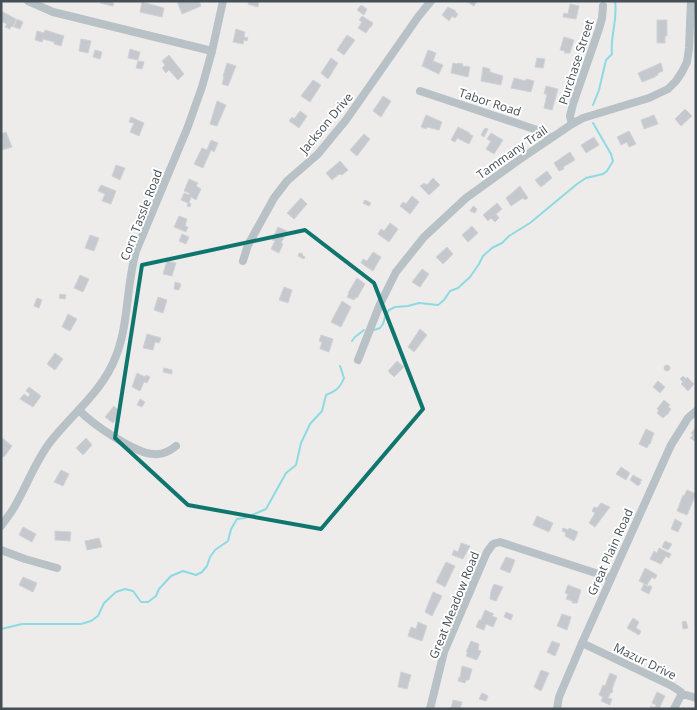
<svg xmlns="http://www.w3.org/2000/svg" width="697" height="710" font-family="'Open Sans',sans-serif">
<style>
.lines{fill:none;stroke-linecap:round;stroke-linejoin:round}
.stream{stroke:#8ddbe2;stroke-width:2}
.building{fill:#c5c9ce;stroke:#cfd2d6}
.minor{stroke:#b7c1c6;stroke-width:8}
.marked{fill:none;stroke:#0f766e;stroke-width:4;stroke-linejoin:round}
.labels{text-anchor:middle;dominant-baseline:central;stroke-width:4;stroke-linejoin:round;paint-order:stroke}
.street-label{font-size:12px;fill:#455056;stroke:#fff}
</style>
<rect width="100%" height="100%" fill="#eeebeb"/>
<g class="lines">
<g class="stream">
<path d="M593,105L599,90L606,60L612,54C610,36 618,19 615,1"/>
<polyline points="374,330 380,328 383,324 385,317 389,310 395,307 408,306 419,303 438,305 444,300 450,291 458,288 470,277 479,264 483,256 492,248 502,243 509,236 530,223 577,184 586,178 603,174 607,171 613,161 611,154 593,123"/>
<polyline points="352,341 355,337 364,330"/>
<path d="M1,629L22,624H81L91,621L98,616L104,603L116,592L125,589L133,591L141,602H148L156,596L159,589L171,576L183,571L196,575L202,572L207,566L210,557L215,550L228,541L231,529L237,519L245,518L266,509L286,473L296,465L301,443L310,424L322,411L326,395C336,391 340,388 344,378L340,366"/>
</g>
</g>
<g class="building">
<polygon points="101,1 114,1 113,6 100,3"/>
<polygon points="177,1 184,1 185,2 188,1 199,1 201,6 182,14"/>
<polygon points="249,1 259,1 258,7 248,4"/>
<polygon points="466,1 477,1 474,6"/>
<polygon points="142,2 164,8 162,17 140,12"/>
<polygon points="570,4 579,6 576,19 563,17 564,13 568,14"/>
<polygon points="361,5 367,9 364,15 357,10"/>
<polygon points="448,7 456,11 455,12 458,14 455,18 452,16 449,21 442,15"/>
<polygon points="1,11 16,19 13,27 11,26 10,29 5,27 7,24 1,21"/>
<polygon points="362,16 373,23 371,27 370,27 366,33 358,28 362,22 359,20"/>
<polygon points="17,19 23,22 20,29 14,27"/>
<polygon points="657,20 667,20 667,36 665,36 665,43 657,43"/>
<polygon points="236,29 245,32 244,37 248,38 247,41 244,40 243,44 233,42"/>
<polygon points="45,30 64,36 61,46 54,44 54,42 43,39 42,42 35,40 37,31 44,33"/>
<polygon points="347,35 355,40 344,55 337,50"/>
<polygon points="564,37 574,40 570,53 564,53 565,51 560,50"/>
<polygon points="81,39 91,41 88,53 79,51"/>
<polygon points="130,49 140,52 138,60 128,58"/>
<polygon points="95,50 102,52 100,59 93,57"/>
<polygon points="428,50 436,53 433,61 443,65 439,74 422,66"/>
<polygon points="169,55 184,74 178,80 169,70 166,73 162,68 165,65 162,61"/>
<polygon points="331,58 338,63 328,79 321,73"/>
<polygon points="537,58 545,59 543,68 535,67"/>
<polygon points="138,61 144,62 142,69 136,68"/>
<polygon points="227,63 236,66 228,86 222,84 224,77 223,76"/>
<polygon points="453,63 457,64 458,63 463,64 462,66 470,67 468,77 451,73"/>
<polygon points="661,63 663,71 658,73 658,75 655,76 655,77 642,82 638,73"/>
<polygon points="483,67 490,69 490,72 503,76 501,85 481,81"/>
<polygon points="514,78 526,81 526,79 534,81 531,92 511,88"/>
<polygon points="313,80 321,85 310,102 301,96"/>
<polygon points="546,86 558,89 552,110 544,108 547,94 544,94"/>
<polygon points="383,96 391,101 381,117 373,111"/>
<polygon points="217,101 226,105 217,126 210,124"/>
<polygon points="685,109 692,116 681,126 675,119"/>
<polygon points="300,111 307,116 299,128 289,121 292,117 294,119"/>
<polygon points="426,115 442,122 439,130 427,127 426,129 421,127"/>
<polygon points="654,115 658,124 644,129 641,120"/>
<polygon points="131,117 144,123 139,136 130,132 134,123 129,122"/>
<polygon points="458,127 470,133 469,134 473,136 469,144 457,138 455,142 451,140"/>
<polygon points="485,128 488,129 484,137 481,135"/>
<polygon points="629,131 636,144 629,147 627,142 621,145 617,137"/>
<polygon points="6,132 12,147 2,150 1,147 1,134"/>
<polygon points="491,133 503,140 494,154 486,149 491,141 487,139"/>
<polygon points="364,134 370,139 357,156 350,150"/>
<polygon points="594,137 599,145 586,153 581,145"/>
<polygon points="211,140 218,143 214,152 211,150 203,168 194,164 202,148 207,150"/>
<polygon points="570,152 575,160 563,167 564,169 559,171 554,163"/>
<polygon points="340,161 348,170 342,175 339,174 332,180 326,173"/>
<polygon points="116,165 125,168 120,180 112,176"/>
<polygon points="547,171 552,178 541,187 535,180"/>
<polygon points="433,178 440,185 429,195 420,186 424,183 427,185"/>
<polygon points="189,179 198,183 196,186 201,189 196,200 191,197 189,203 191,204 190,207 187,206 188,203 181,200 184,193 189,195 189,193 184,191"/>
<polygon points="101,185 116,191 111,204 102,201 105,194 98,191"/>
<polygon points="520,186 528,198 525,200 523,198 511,206 506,198"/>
<polygon points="412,196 419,202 410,214 400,206 403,202 406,204"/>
<polygon points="301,198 307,204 294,219 287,213"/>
<polygon points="365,200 371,203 369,206 363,203"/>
<polygon points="497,203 502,209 496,214 499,218 495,222 491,218 488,221 483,215"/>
<polygon points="473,206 477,209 475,213 470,211"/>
<polygon points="179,216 187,219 185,226 188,227 186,232 174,227"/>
<polygon points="390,223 398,229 389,242 378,234 381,229 384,231"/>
<polygon points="472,226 478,233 468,242 462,235"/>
<polygon points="278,227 287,231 281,243 283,244 279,253 271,249 275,241 272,240"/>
<polygon points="182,234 189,237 186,244 179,241"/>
<polygon points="90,235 99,238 94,251 85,248"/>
<polygon points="447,247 453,254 443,264 436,257"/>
<polygon points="373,252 381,257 373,271 361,263 363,259 367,261"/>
<polygon points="299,253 303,254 302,255 305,257 304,259 298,256"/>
<polygon points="167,261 176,263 172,276 163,274"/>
<polygon points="422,269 429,274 420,287 412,282"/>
<polygon points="80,275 89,279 83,292 74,288"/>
<polygon points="357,278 365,284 357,298 356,297 354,300 347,297 349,293 348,293"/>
<polygon points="175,282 181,284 179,290 174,289"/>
<polygon points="284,287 292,290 288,303 279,300"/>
<polygon points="60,294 66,295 65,299 59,298"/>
<polygon points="158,297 167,300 163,313 154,310"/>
<polygon points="37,298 42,300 39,308 34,306"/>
<polygon points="342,301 351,307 341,327 331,322"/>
<polygon points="68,314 77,319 70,331 62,327"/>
<polygon points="420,329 427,335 414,352 408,347"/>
<polygon points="147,334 161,338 159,343 155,342 153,350 143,348"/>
<polygon points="321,335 333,339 329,352 320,349 322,342 319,341"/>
<polygon points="55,353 63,359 55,370 47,364"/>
<polygon points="397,361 404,367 394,377 388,371"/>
<circle cx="667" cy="368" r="3"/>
<polygon points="164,368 172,370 172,374 163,372"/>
<polygon points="137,373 145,377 146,375 150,377 147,383 144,382 140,391 132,387"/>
<polygon points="683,376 686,379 687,377 694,384 688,391 681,384 683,382 680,379"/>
<polygon points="658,381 665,387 660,393 653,387"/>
<polygon points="29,387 41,396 33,407 20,399 24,394 28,397 30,394 26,391"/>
<polygon points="140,399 145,402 142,407 137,405"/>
<polygon points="664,400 670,405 668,407 671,409 667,415 666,415 663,418 657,413 659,410 657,409"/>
<polygon points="114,406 121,413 113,423 105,417"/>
<polygon points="696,427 696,442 690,438 693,435 691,433"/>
<polygon points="646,429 654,433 650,444 649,444 647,448 639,444"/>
<polygon points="1,437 12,446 4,457 3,456 1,459"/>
<polygon points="86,438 92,445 83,455 76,448"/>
<polygon points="621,467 630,473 626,480 616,474"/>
<polygon points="61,470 69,474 63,486 54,482"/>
<polygon points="633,475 642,480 640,482 641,483 638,486 630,480"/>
<polygon points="687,490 696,494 687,515 677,511 683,495 684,496"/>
<polygon points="601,503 610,507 595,527 589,523 595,513 592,511 594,507 597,508"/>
<polygon points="537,516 553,523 549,532 533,525"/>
<polygon points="675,519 682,523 678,532 671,529"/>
<polygon points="23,527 36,534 32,542 19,535"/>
<polygon points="563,528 568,530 569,528 578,532 574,541 565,536 566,533 562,531"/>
<polygon points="55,531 71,532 70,541 55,540"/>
<polygon points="99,538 102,547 87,550 85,541"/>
<polygon points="665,541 672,544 668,550 662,547"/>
<polygon points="461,543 470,546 463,559 452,555 454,550 458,552"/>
<polygon points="659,548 671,554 669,558 666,556 661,564 650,559 654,551 657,553"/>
<polygon points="506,557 515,560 510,573 500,569"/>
<polygon points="446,562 455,566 445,587 436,582"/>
<polygon points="645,568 657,575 655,579 652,577 647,585 639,581"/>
<polygon points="23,577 37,583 33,592 19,585"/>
<polygon points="494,584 503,587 496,601 490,599 491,591"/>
<polygon points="644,584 649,587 649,585 652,587 649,594 641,590"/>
<polygon points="568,585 581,590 577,603 572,603 572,601 566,599 568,594 565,593"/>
<polygon points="433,592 442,596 432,616 425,612"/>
<polygon points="485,610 494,614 492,616 497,618 493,627 486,624 484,630 476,627 479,620 481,620"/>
<polygon points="506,612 513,615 511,620 504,617"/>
<polygon points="562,614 571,617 567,630 557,626"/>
<polygon points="633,618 639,622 636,628 641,631 639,635 627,628"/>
<polygon points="686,621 688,628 683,629 682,622"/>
<polygon points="418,622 427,626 422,641 408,636 411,627 416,629"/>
<polygon points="471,641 479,644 478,650 481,651 477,660 466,656 468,652 466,652"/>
<polygon points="552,641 560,644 555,656 547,652"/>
<polygon points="621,646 625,648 622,655 618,653"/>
<polygon points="462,666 472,669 469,680 466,680 465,683 458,681 459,677 460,678"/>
<polygon points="541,670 549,673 541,691 534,687"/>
<polygon points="401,672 411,675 407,689 398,687"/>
<polygon points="610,673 617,676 612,689 613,690 612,693 611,692 608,698 612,699 610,705 601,701 603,697 599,695 603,685 605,686"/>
<polygon points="657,692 665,696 659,709 650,709 651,706 655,708 656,705 652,703"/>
<polygon points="482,693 488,696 486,701 479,699"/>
<polygon points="453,700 462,702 460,709 451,709"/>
</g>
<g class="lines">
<g class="minor">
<polyline points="28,1 53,12 212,51"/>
<polyline points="420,91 540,131 545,133 550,138"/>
<polyline points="572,124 570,116 573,104 599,29 602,18 603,6"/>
<polyline points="243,261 248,245 274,198 287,181 318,154 346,120 418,17 431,1"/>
<polyline points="358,360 380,304 396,272 424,237 466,198 516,162 572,124 583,118 649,98 668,89 676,81 682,72 687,62 689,48 691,1"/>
<path d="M79,410C92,424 136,454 154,454C163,455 170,451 176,446"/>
<path d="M1,526C6,519 12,512 16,504C28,483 36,460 51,441C73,413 103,391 116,356C129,323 126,286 136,251L187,129L202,87L212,51L223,1"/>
<polyline points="1,550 25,559 57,568"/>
<polyline points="582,643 672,686 681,692 681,695 674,709"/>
<polyline points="681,695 686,695 696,698"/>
<polyline points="430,709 444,652 487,552 493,544 500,542 611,578"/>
<polyline points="557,709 559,697 582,643 671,445 688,418 696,411"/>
</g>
</g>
<path class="marked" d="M305,230L374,283L423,409L321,529L188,505L115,438L142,265Z"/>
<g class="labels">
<g class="street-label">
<text transform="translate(576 62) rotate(-72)">Purchase Street</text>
<text transform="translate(490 102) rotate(18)">Tabor Road</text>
<text transform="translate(326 123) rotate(-50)">Jackson Drive</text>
<text transform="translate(512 152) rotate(-35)">Tammany Trail</text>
<text transform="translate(141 215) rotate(-69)">Corn Tassle Road</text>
<text transform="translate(610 552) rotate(-66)">Great Plain Road</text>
<text transform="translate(454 605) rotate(-68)">Great Meadow Road</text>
<text transform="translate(645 661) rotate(26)">Mazur Drive</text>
</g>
</g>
<rect width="697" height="710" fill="none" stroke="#455056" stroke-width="5"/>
</svg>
